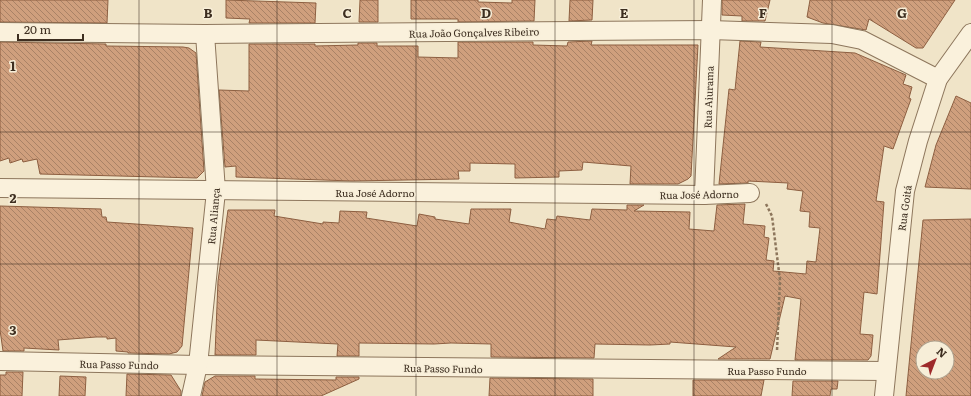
<svg xmlns="http://www.w3.org/2000/svg" width="971" height="396" font-family="Literata,serif">
<style>
.building{fill:url(#building-back-hatch);stroke:#8d5f41;fill-rule:evenodd}
.lines{fill:none;stroke-linecap:round;stroke-linejoin:round}
.minor-casing{stroke:#8d765c;stroke-width:20}
.path{stroke:#8d765c;stroke-width:2.5;stroke-dasharray:3 2;stroke-linecap:butt}
.minor{stroke:#faf1dc;stroke-width:18}
.grid{fill:none;stroke:#3d2e20;stroke-width:1;stroke-opacity:0.55}
.labels{text-anchor:middle;dominant-baseline:central;stroke-width:3;stroke-linejoin:round;paint-order:stroke}
.street-label{font-size:10px;fill:#3d2e20;stroke:#f7eed8}
.grid-label{font-size:13px;text-anchor:middle;font-weight:bold;fill:#3d2e20;stroke:#f7eed8;stroke-width:3;stroke-linejoin:round;paint-order:stroke}
</style>
<defs>
<pattern id="building-back-hatch" width="6" height="6" patternUnits="userSpaceOnUse"><rect width="6" height="6" fill="#cf9f7d"/><path d="M-1 5l2 2M0 0l6 6M5-1l2 2" fill="none" stroke="#a98266"/></pattern>
</defs>
<rect width="100%" height="100%" fill="#f0e4c8"/>
<g class="building">
<polygon points="0,0 108,0 107,23 0,22"/>
<polygon points="226,0 316,3 315,23 249,23 250,19 226,18"/>
<polygon points="360,0 378,0 378,22 359,22"/>
<polygon points="411,0 478,0 478,2 512,3 512,0 535,0 534,21 458,22 458,19 411,19"/>
<polygon points="570,0 593,0 592,20 569,21"/>
<polygon points="722,0 770,0 765,21 742,21 742,16 722,15"/>
<polygon points="810,0 955,0 923,48 916,48 869,19 866,30 823,23 807,17"/>
<polygon points="592,41 591,45 698,45 691,176 688,179 678,184 630,184 631,166 583,162 582,170 559,171 559,177 515,178 515,164 470,163 470,171 458,171 459,179 352,181 236,177 236,166 225,167 219,90 249,91 249,44 315,44 315,46 358,45 358,43 377,43 377,46 418,46 418,57 458,58 458,42 533,42 533,45 567,46 568,42"/>
<polygon points="740,41 761,42 760,47 855,53 906,75 903,84 912,87 909,98 911,99 893,149 884,146 876,201 884,202 877,294 864,292 860,334 873,335 871,356 868,360 795,360 801,299 785,296 770,359 718,359 736,347 670,342 670,344 650,345 595,344 594,358 491,357 491,344 451,343 434,344 359,343 359,356 337,356 338,344 256,340 256,355 215,355 218,281 228,210 275,210 274,216 323,224 323,222 339,223 340,211 367,212 366,218 417,226 419,214 435,217 435,219 469,224 471,209 511,209 509,222 545,229 547,219 556,220 557,216 590,220 592,209 627,210 627,205 644,205 634,211 690,212 689,229 714,231 717,205 745,204 743,224 765,226 764,237 769,238 766,260 774,261 773,271 806,274 807,261 816,262 820,228 809,227 810,212 800,211 803,191 787,189 788,183 748,181 748,183 719,184 729,89 735,90"/>
<polygon points="0,42 106,44 106,46 183,47 189,48 196,53 204,171 197,178 40,174 37,159 23,162 22,159 10,163 9,158 0,161"/>
<polygon points="956,96 971,103 971,189 925,187 936,145"/>
<polygon points="0,206 101,209 102,217 106,217 107,222 193,228 182,346 177,352 169,354 128,353 128,352 116,351 116,338 107,339 107,337 96,337 58,340 59,350 24,348 24,351 3,351 0,330"/>
<path d="M971,219V396H906L923,220ZM923,348H947V372H923Z"/>
<polygon points="6,372 23,372 22,396 0,396 0,375 6,375"/>
<polygon points="127,374 171,375 181,391 181,396 126,396"/>
<polygon points="60,376 86,377 85,396 59,396"/>
<polygon points="215,376 255,376 255,379 336,380 336,377 359,377 359,379 321,396 202,396 205,382"/>
<polygon points="490,378 593,379 593,396 489,396"/>
<polygon points="693,380 764,380 761,396 693,396"/>
<polygon points="793,381 838,381 837,389 831,389 830,396 792,396"/>
</g>
<g class="lines">
<g class="minor-casing">
<g id="minor">
<polyline points="0,32 205,34 710,30 832,34 862,40 938,79"/>
<polyline points="0,188 704,195 750,193"/>
<polyline points="704,195 712,0"/>
<polyline points="0,361 198,365 886,371"/>
<polyline points="191,396 198,365 216,191 205,34"/>
<polyline points="884,396 905,191 918,141 938,79 971,33"/>
</g>
</g>
<polyline class="path" points="766,204 772,216 780,280 777,351"/>
<use href="#minor" class="minor"/>
</g>
<path class="grid" d="M139,0V396M277,0V396M416,0V396M555,0V396M694,0V396M832,0V396M0,132H971M0,264H971"/>
<g class="labels">
<g class="street-label">
<text transform="translate(474 32) rotate(-1)">Rua João Gonçalves Ribeiro</text>
<text transform="translate(708 97) rotate(-88)">Rua Aiurama</text>
<text x="375" y="192">Rua José Adorno</text>
<text transform="translate(699 194) rotate(-1)">Rua José Adorno</text>
<text transform="translate(904 208) rotate(-82)">Rua Goitá</text>
<text transform="translate(213 216) rotate(-85)">Rua Aliança</text>
<text transform="translate(119 364) rotate(1)">Rua Passo Fundo</text>
<text transform="translate(443 368) rotate(1)">Rua Passo Fundo</text>
<text x="767" y="370">Rua Passo Fundo</text>
</g>
</g>
<g class="grid-label">
<text x="208" y="18">B</text>
<text x="347" y="18">C</text>
<text x="486" y="18">D</text>
<text x="624" y="18">E</text>
<text x="763" y="18">F</text>
<text x="902" y="18">G</text>
<text x="13" y="71">1</text>
<text x="13" y="203">2</text>
<text x="13" y="335">3</text>
</g>
<g transform="translate(935 360) rotate(42)"><circle r="19" fill="#f7eed8" stroke="#ada18e"/>
<path d="M0-3L7 15L0 10L-7 15Z" fill="#9e2a2b"/>
<text y="-6" font-size="11" font-weight="bold" text-anchor="middle" fill="#3d2e20">N</text>
</g>
<path d="M18 34v6h65v-6" fill="none" stroke="#3d2e20" stroke-width="2"/>
<text x="24" y="34" font-size="12" fill="#3d2e20" stroke="#f7eed8" stroke-width="3" paint-order="stroke">20 m</text>
</svg>
